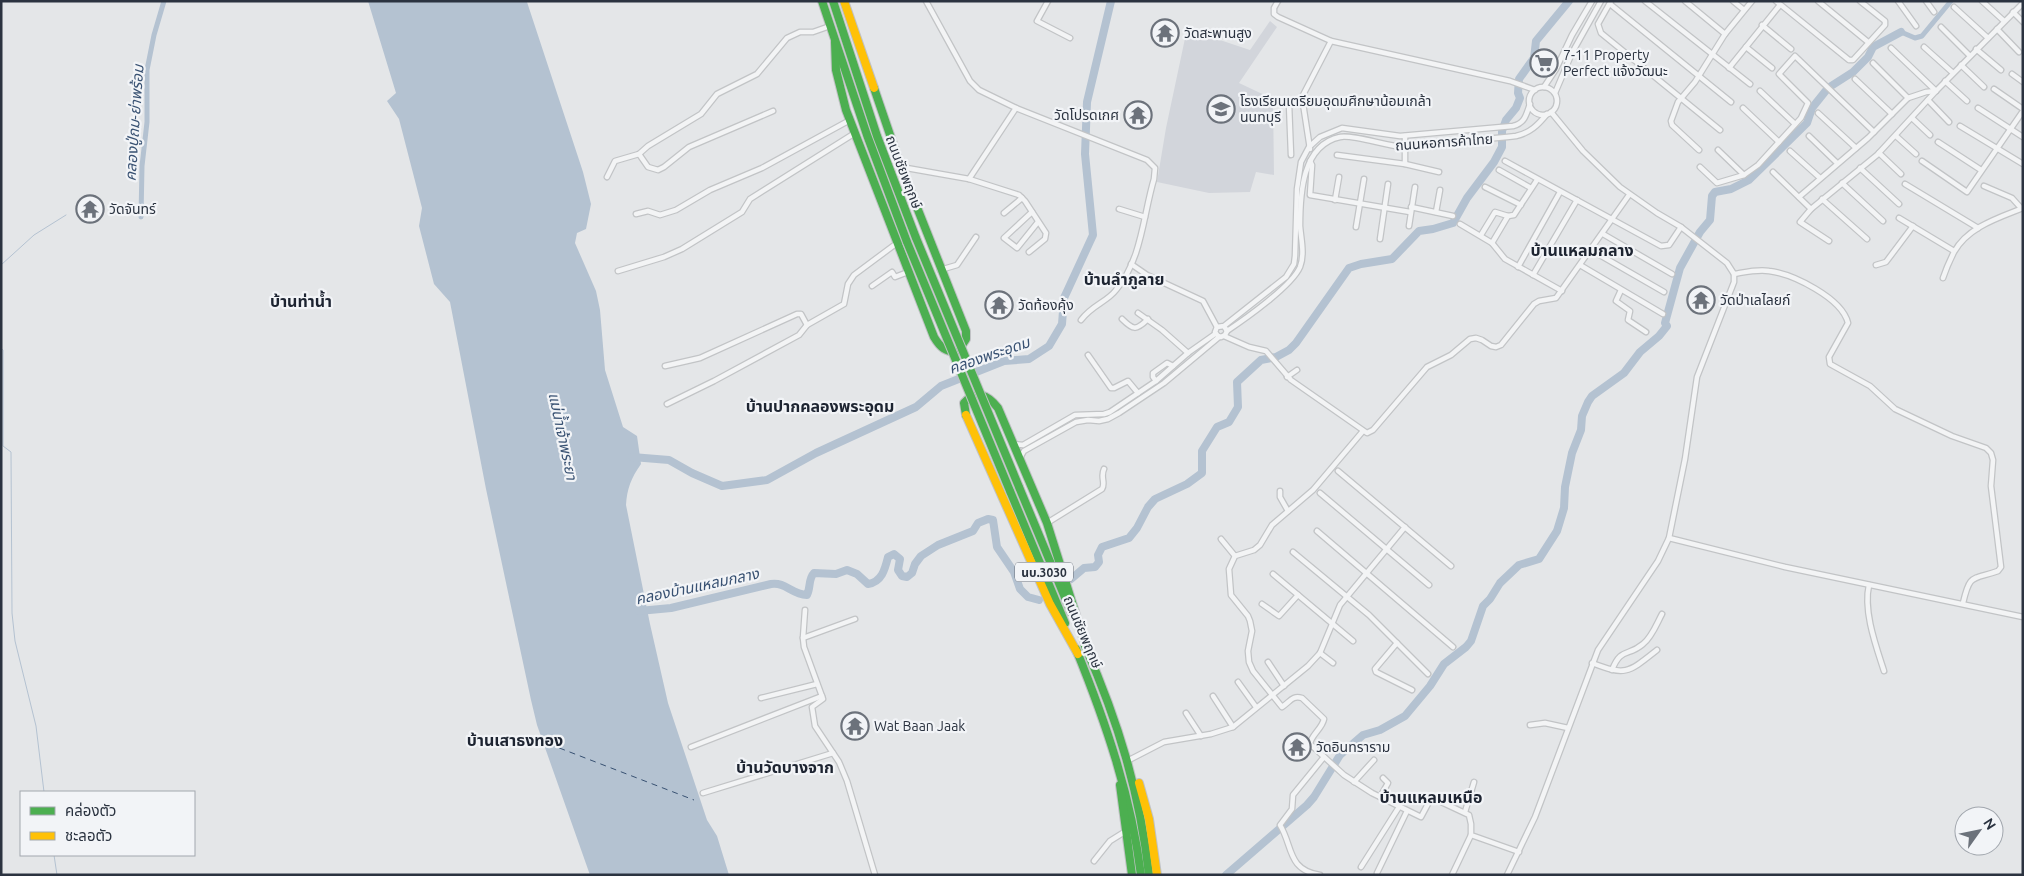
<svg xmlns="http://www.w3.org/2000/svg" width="2024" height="876" font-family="Ubuntu,'Noto Sans Thai',sans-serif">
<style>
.built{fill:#d2d5db}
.water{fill:#b4c2d1}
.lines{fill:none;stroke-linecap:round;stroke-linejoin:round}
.stream{stroke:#b4c2d1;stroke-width:1}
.canal{stroke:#b4c2d1;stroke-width:5}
.river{stroke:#b4c2d1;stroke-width:8}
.ferry{stroke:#385172;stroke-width:1;stroke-dasharray:6 5;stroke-linecap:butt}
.street-casing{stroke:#c2c4c6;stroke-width:7}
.fast-casing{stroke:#c0c2c5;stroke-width:10}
.slow-casing{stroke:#c0c2c5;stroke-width:10}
.street{stroke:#f3f4f5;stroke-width:4.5}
.fast{stroke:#4caf50;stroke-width:8}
.slow{stroke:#ffc107;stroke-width:8}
.fast-bridge-casing{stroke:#c0c2c5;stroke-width:10;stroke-linecap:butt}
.fast-bridge{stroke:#4caf50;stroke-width:8}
.labels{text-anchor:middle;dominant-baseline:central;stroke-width:4.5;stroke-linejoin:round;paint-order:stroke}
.shield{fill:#f2f4f7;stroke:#676d77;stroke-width:1}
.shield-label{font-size:12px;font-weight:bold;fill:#2b3340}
.poi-label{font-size:14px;fill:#2b3340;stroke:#f2f4f7;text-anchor:start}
.street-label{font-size:14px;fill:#2b3340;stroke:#f2f4f7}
.water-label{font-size:15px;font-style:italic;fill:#385172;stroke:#f2f4f7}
.quarter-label{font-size:16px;font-weight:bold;fill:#1d2431;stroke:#f2f4f7}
</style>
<rect width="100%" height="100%" fill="#e4e6e8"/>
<polygon class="built" points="1270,21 1277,27 1239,83 1273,99 1274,175 1256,172 1250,192 1209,193 1157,182 1166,128 1187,29 1250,50"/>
<path class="water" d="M368,1L527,2L583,172L591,204L586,229L577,233L575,243L596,291L600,310L605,370L623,427L637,436L641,464C631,478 627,489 626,505L650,624L668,703L707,820L717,836L729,875H590L537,725L531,700L486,489L450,302L434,284L419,226L422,208L399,119L387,101L396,93Z"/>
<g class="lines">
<g class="stream">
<polyline points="1,265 34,235 66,215"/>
<polyline points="1,348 3,350 3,446 11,452 12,613 15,641 36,726 44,792"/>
<polyline points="54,855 57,875"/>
</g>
<g class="canal">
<polyline points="1901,32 1915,38 1922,36 1951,1"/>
<polyline points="141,217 142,166 147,122 147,70 154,35 164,1"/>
</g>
<g class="river">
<polyline points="632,457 669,460 692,473 722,486 767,480 816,453 916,407 941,386 1004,361 1029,359 1049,346 1062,324 1064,298 1093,235 1085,154 1087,102 1111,1"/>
<polyline points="1071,579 1084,568 1095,567 1099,562 1098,555 1102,547 1129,538 1137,528 1148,507 1155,499 1187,484 1202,473 1202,451 1217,427 1229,422 1238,407 1237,382 1261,360 1276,357 1289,350 1296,343 1349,268 1361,264 1392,259 1419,231 1433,229 1453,223 1467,198 1494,162 1502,147 1502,131 1506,120 1516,108 1520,98 1518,93 1519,79 1534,58 1536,41 1569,1"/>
<path d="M639,611L671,608L771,584C786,582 791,594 807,595C811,587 808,579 814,573L836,574L847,570L857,574L868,584C882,582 885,569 888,557L894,554L900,559L898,570L902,576L907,577L912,573L915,564L921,556L938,545L973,531L978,523L988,519L993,520L997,547L1014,572L1020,589L1028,597L1039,600"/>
<polyline points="1226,875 1307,805 1314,797 1340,755 1363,735 1380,730 1405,716 1430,686 1444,664 1466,647 1471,641 1483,606 1490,599 1500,583 1519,565 1539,559 1557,531 1564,508 1565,487 1572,453 1581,430 1582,416 1588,402 1592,396 1624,373 1640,352 1659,336 1667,326 1665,323 1680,268 1700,232 1710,220 1712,196 1715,192 1731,189 1749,180 1807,123 1812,108 1828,88 1853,72 1868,57 1873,47 1901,32"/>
</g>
<polyline class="ferry" points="549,744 694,800"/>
<g class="street-casing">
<g id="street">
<path d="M926,1L970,81L979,90L1016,108L1147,160L1155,168L1154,179C1143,216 1142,259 1116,290C1107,302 1092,305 1081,320"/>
<polyline points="1048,1 1037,21 1070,38"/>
<polyline points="1278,1 1274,8 1274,14 1278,17 1331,41 1510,81 1535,90"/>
<polyline points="1611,1 1598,24 1601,33 1720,130"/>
<polyline points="1645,1 1750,84"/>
<polyline points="1685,1 1725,34"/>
<polyline points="1733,1 1744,10"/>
<polyline points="1776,1 1849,60 1853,60 1885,25 1885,21 1860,1"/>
<polyline points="1818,1 1868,42"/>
<polyline points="1898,1 1916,26"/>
<polyline points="1926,1 1934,12"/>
<polyline points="1982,1 2004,21"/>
<polyline points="1610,4 1731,102"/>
<polyline points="1954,7 1988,38"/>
<polyline points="2013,12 2023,22"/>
<polyline points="1762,25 1791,49"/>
<polyline points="1941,27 1970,56"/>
<polyline points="1997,29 2019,52"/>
<polyline points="1746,47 1772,68"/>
<polyline points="1924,47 1953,73"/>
<polyline points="1891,48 1936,91"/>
<polyline points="1976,49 2001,70"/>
<polyline points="1873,63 1908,98"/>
<polyline points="1961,65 1984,87"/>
<polyline points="1729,68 1780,5"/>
<polyline points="2012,74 2023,82"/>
<polyline points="1855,79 1892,114"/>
<polyline points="1945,81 1967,101"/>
<polyline points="1544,87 1556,69 1572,35 1592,1"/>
<circle cx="1543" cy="101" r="14"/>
<polyline points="1994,89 2023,109"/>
<polyline points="1760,91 1795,124"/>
<polyline points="1555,93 1572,53 1601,1"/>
<polyline points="1928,100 1949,122"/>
<polyline points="1743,108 1779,142"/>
<polyline points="1978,108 2023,137"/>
<polyline points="1818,113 1856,148"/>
<polyline points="1912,118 1930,135"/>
<polyline points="1960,126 2023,164"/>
<polyline points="1809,136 1837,163"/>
<polyline points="1896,136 1916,154"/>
<polyline points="1938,142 1981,170"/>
<polyline points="1310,149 1302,97 1331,41"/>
<polyline points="1699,150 1672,125 1671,121 1678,102 1695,82 1725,34 1752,1"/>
<polyline points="1718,150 1744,175"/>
<polyline points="1790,151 1820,178"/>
<polyline points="1879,153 1901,174"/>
<polyline points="639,154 648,167 658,170 664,167 689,147 773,111"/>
<polyline points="1291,155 1289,104 1291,101 1302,101"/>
<polyline points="1337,155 1405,164 1439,172"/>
<polyline points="1310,161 1312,165 1310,195 1410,212"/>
<polyline points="1505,161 1661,246 1669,245 1681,227"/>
<polyline points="1922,161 1967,192 2023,111"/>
<polyline points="1405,164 1405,136"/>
<polyline points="901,167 969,179 1019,195 1025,201 1046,233 1045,239 1029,252"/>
<polyline points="1700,167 1717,183 1744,175 1758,165 1801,118 1808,103 1779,74 1795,56 1874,132"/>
<polyline points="1860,168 1899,204"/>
<polyline points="1499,170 1531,188"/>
<polyline points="1773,172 1811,209"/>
<polyline points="607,177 615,161 639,154 648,146 701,114 717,94 757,74 787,38 800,32 813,32 830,26"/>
<polyline points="969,179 1016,108"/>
<polyline points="1842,183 1883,221"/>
<polyline points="1905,184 1978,228"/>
<polyline points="1984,186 2012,198 2021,208"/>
<polyline points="1485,187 1521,205"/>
<polyline points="1799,197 1868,138 1908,98 1926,92 1936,91"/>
<polyline points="1822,199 1867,239"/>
<polyline points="1335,200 1339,177"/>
<polyline points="1411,207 1453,216"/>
<polyline points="1119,209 1145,217"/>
<polyline points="1032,212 1004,238 1017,248 1038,222"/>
<polyline points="1436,212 1440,190"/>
<polyline points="1004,213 1022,198"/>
<polyline points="636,214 648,211 660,215 676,210 710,190 762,168 850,120"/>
<polyline points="1899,218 1954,251"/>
<polyline points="1460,224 1492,243 1505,259 1562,291"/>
<polyline points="1409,226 1415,187"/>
<polyline points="1356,227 1364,179"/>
<polyline points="1603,234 1672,274"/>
<polyline points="1481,235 1495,212 1508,216 1514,215 1537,180"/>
<polyline points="1380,239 1388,184"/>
<polyline points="1829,241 1800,222 1811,209 1877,155 1936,91 2023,3"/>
<polyline points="1492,243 1508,216"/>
<polyline points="1591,250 1664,292"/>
<polyline points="1131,264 1147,275 1203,301 1217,327"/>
<polyline points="1580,265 1663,314"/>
<polyline points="1876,265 1886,262 1913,226"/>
<polyline points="1518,267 1560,192"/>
<polyline points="940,270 957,265 976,237"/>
<polyline points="618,271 664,257 682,249 742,212 750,199 855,133"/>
<path d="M1734,274C1746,272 1758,269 1769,271C1793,274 1842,298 1848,323L1829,357L1830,364L1870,386L1895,409L1952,436L1986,448L1991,453L1993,460L1991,486L2001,567L1998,571C1972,580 1970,573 1963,603"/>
<polyline points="1533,275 1577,200"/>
<path d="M1943,278C1946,269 1950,260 1954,252C1968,227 1998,218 2023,208"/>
<polyline points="872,286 892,272 895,277 908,272"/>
<polyline points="1621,290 1616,301 1630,311 1628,320 1646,332"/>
<polyline points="1138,313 1162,330 1188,353"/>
<path d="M1122,319C1133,330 1136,331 1148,319"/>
<path d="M1224,326L1227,331L1225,335L1221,337L1218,336L1215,332L1217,327L1224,326L1286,277L1294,264L1295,256L1297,189L1301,162L1309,147L1320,137L1342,128L1400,136L1513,126C1525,123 1526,115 1530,104"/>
<path d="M1227,331C1245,319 1292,286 1300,267C1305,254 1301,239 1300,226C1300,194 1302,145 1340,137C1352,134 1386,146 1403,147C1416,148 1431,144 1444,142C1468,140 1492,139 1516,136C1530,133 1538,125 1547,114"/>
<polyline points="1224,336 1249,347 1266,351 1291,380 1367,433 1373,430 1427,367 1451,355 1470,339 1476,338 1482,340 1491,346 1496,347 1501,345 1534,304 1539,301 1556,298 1629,195"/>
<polyline points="1088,355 1111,388 1114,388 1128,381 1138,393"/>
<polyline points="665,366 700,358 797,314 801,314 807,325"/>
<polyline points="1287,377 1297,370"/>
<polyline points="1156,381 1153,377 1153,373 1167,363 1173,366"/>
<polyline points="667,404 714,381 799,335 807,325 844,304 848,284 854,275 897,243"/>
<path d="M1363,431L1313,490L1272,525L1260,545L1254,550L1235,556L1229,569L1231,595L1248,616L1250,621L1252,631L1248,651L1249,662L1253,671L1282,707C1290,702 1292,695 1302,698L1324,719C1322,729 1311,735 1310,744L1344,775L1372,793L1421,817L1429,802L1437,800L1469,815L1471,824V835L1519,852"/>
<polyline points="1014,444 1023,445 1075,415 1104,414 1110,412 1156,381 1188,353 1215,334"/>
<polyline points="1020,458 1024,451 1076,422 1088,420 1099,421 1108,419 1119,413 1164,383 1219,337"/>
<polyline points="1338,471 1451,566"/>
<polyline points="1280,491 1280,497 1288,511"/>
<polyline points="1320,493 1429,585"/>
<path d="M1047,523L1102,489C1106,483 1100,477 1104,469"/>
<polyline points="1317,531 1453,647"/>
<polyline points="1669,538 1785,567 2023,617"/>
<polyline points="1221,539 1235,556"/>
<polyline points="1293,552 1369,615 1428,674"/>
<polyline points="1273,574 1353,641"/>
<path d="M1869,585C1863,611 1876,646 1884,671"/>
<polyline points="1262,604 1279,616 1298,595"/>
<polyline points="805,610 803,638 804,647 823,699 812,707 815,726 839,762 847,781 875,875"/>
<polyline points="803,638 855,619"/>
<polyline points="1397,643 1375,669 1376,672 1412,690"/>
<polyline points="1320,653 1333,663"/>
<polyline points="1268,662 1284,686"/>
<path d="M1592,663C1626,676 1628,673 1657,650"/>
<path d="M1612,670C1621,647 1628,657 1643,644C1652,637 1657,623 1662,614"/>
<polyline points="1238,682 1256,707"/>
<polyline points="1213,696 1233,727"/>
<polyline points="761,698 817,684"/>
<polyline points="1186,713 1201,736"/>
<polyline points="1530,725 1545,723 1568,728"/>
<polyline points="691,747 822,696"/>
<polyline points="1131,759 1164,742 1211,734 1233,727 1308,666 1320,653 1340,605 1405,527"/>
<polyline points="1354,782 1374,760"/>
<polyline points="703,793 833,753"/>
<polyline points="1380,797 1388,783 1383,778"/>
<polyline points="1465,812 1474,782"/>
<polyline points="1094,861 1110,841 1126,831"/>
<polyline points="1361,867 1399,807"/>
<polyline points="1377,873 1407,811"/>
<path d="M1320,875C1287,870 1293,846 1280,825L1292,809L1293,795L1324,757"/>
<polyline points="1452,875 1471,835"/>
<polyline points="1507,875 1535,817 1598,650 1658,561 1669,538 1685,459 1697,377 1734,282 1734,274 1727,263 1681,227 1657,213 1620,187 1583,151 1551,112"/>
</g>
</g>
<g class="fast-casing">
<g id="fast">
<polyline points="822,1 867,135 907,242"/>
<polyline points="833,1 877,136 916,238"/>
<path d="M835,42L836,70L846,110L934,337C940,347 946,353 958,351L966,339V331L901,167L874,88"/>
<path d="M966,415L964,403C976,389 988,395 998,408L1047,523L1087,650"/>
<polyline points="1019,487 1071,612"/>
<polyline points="1010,491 1065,623"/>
<path d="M1085,646C1118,721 1140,793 1149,875"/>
<path d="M1076,649C1106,723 1131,796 1141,875"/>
<polyline points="1120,785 1132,875"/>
</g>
</g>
<g class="slow-casing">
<g id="slow">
<polyline points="844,1 874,88"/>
<polyline points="966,415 1050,604 1078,654"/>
<polyline points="1139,783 1149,819 1157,875"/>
</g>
</g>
<use href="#street" class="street"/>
<use href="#fast" class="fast"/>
<use href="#slow" class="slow"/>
<g class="fast-bridge-casing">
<g id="fast-bridge">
<polyline points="916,238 1019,487"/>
<polyline points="907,242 1010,491"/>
</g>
</g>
<use href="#fast-bridge" class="fast-bridge"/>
</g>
<defs>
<g id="temple-ring" transform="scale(1.4375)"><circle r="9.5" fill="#f2f4f7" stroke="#6c727b" stroke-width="1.5"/><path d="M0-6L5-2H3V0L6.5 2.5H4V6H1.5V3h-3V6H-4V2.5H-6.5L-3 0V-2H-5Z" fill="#6c727b"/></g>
<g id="supermarket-ring" transform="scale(1.4375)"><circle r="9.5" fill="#f2f4f7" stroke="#6c727b" stroke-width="1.5"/><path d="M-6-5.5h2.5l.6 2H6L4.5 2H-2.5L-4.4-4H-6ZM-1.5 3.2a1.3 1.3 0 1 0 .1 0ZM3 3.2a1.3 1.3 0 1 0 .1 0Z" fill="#6c727b"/></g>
<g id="school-ring" transform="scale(1.4375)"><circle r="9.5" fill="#f2f4f7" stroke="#6c727b" stroke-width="1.5"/><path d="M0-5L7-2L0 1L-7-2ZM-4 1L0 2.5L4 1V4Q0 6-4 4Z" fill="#6c727b"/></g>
</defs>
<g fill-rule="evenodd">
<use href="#temple-ring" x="1165" y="33"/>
<use href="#supermarket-ring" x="1544" y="63"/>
<use href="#school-ring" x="1221" y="109"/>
<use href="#temple-ring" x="1138" y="115"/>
<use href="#temple-ring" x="90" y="209"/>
<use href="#temple-ring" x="1701" y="300"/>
<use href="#temple-ring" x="999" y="305"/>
<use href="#temple-ring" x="855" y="726"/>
<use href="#temple-ring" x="1297" y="747"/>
</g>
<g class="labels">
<rect class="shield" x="1015" y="562.5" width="58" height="19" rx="4"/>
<g class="shield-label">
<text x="1044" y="572">นบ.3030</text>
</g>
<g class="poi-label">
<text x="1184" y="33">วัดสะพานสูง</text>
<text x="1563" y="55">7-11 Property<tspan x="1563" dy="16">Perfect แจ้งวัฒนะ</tspan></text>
<text x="1240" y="101">โรงเรียนเตรียมอุดมศึกษาน้อมเกล้า<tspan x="1240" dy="16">นนทบุรี</tspan></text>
<text x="1119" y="115" text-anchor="end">วัดโปรดเกศ</text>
<text x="109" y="209">วัดจันทร์</text>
<text x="1720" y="300">วัดป่าเลไลยก์</text>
<text x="1018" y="305">วัดท้องคุ้ง</text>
<text x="874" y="726">Wat Baan Jaak</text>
<text x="1316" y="747">วัดอินทราราม</text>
</g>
<g class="street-label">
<text transform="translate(1444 142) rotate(-4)">ถนนหอการค้าไทย</text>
<text transform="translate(904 172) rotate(69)">ถนนชัยพฤกษ์</text>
<text transform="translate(1083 632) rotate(67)">ถนนชัยพฤกษ์</text>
</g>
<g class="water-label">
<text transform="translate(134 123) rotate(-86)">คลองปู่ถม-ย่าพร้อม</text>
<text transform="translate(989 355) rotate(-19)">คลองพระอุดม</text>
<text transform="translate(563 436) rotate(78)">แม่น้ำเจ้าพระยา</text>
<text transform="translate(697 586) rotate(-12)">คลองบ้านแหลมกลาง</text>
</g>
<g class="quarter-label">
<text x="1582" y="250">บ้านแหลมกลาง</text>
<text x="1124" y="279">บ้านลำภูลาย</text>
<text x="301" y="301">บ้านท่าน้ำ</text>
<text x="820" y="406">บ้านปากคลองพระอุดม</text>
<text x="515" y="740">บ้านเสาธงทอง</text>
<text x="785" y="767">บ้านวัดบางจาก</text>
<text x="1431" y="797">บ้านแหลมเหนือ</text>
</g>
</g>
<rect width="2024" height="876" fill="none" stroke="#2b3340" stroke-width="5"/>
<rect x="20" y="791" width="175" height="65" fill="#f2f4f7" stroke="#a2a7ae"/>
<rect x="30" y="807" width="25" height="8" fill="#4caf50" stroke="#a2a7ae"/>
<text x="65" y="816" font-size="15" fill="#2b3340">คล่องตัว</text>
<rect x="30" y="832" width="25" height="8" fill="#ffc107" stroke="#a2a7ae"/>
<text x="65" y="841" font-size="15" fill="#2b3340">ชะลอตัว</text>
<g transform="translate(1979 831) rotate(57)"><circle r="24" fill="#f2f4f7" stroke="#a2a7ae"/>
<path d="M0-4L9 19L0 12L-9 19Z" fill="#6c727b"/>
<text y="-8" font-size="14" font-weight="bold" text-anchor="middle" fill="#2b3340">N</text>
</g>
</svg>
